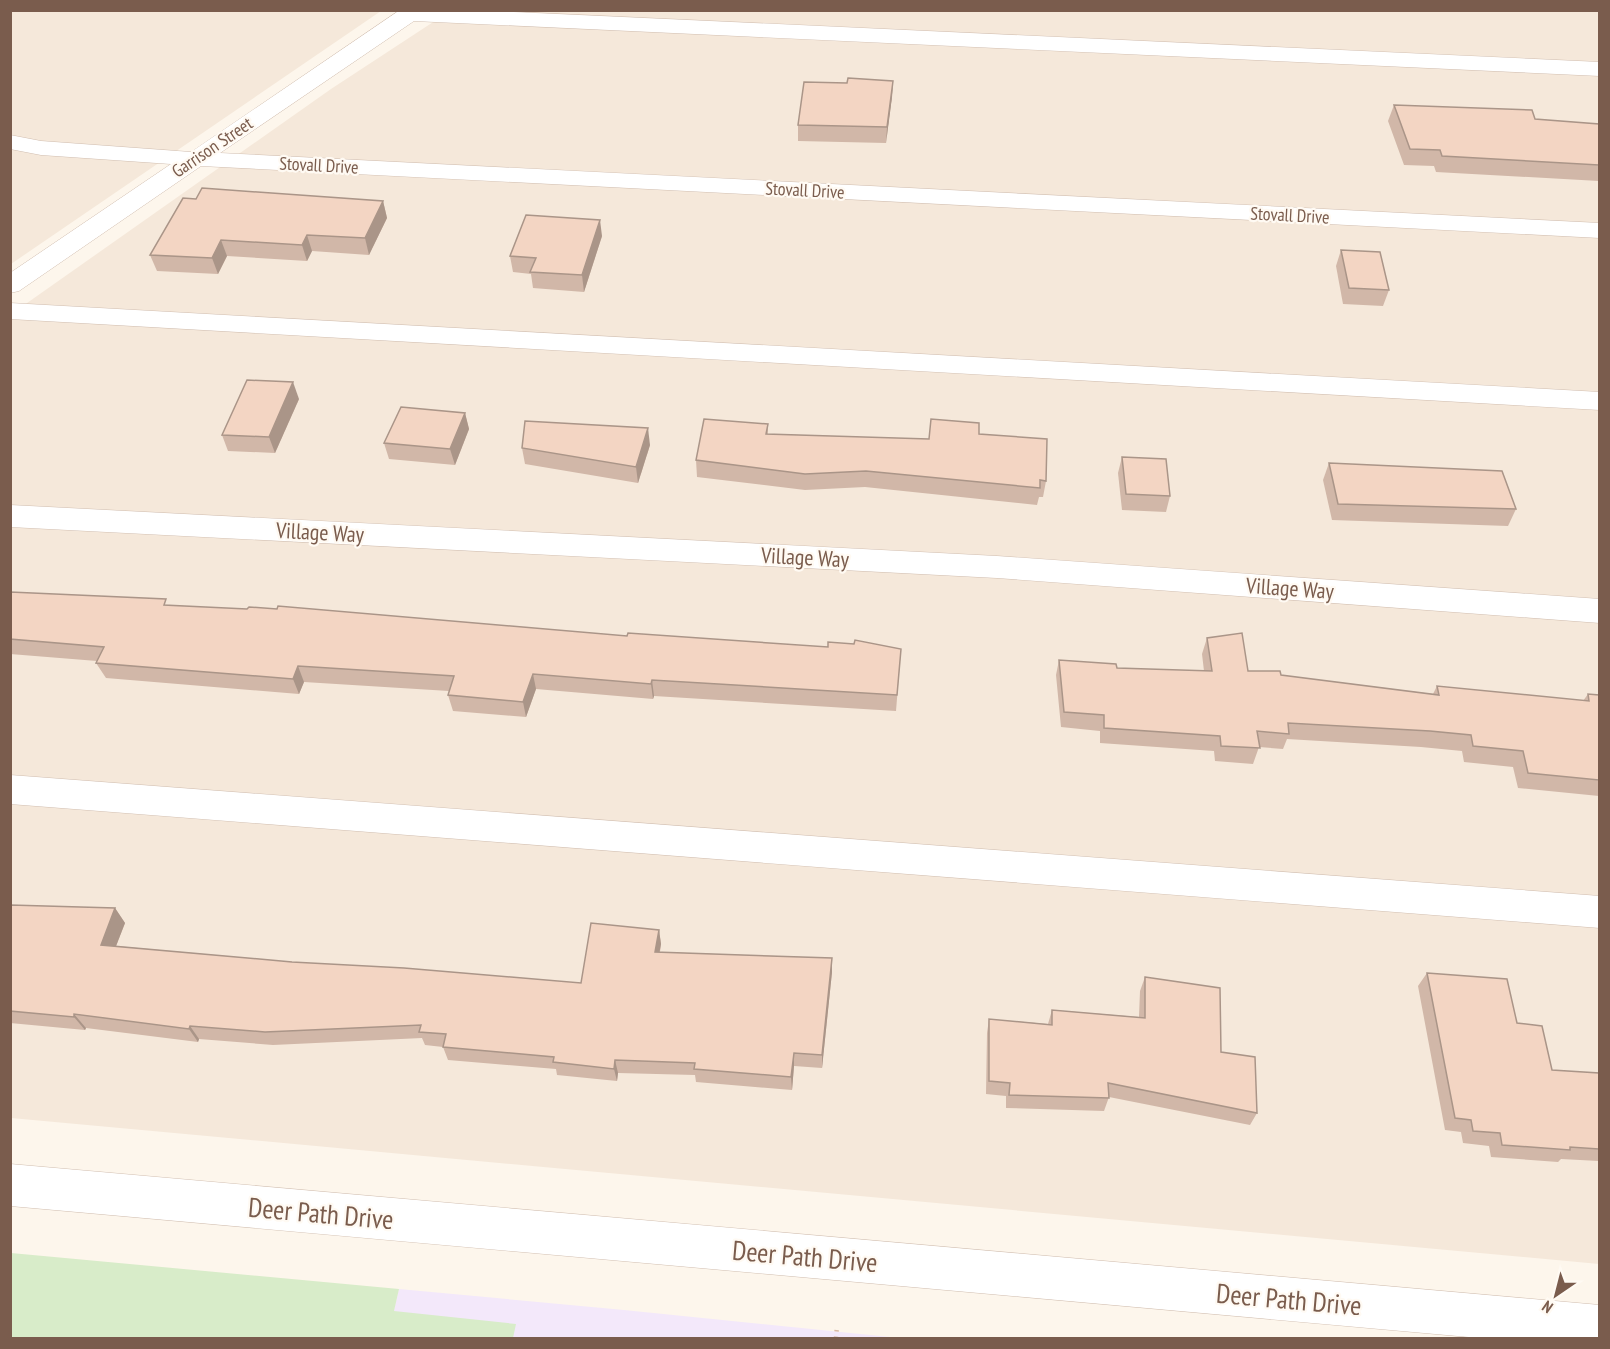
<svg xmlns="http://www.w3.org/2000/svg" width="1610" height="1349" font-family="'PT Sans Narrow',sans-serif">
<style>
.residential{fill:#f5e8da}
.education{fill:#f3e8fa}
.green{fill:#d8ecc9}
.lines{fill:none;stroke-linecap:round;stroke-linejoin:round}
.minor-casing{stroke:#d1beb0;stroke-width:1}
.path{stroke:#d9b8a5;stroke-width:4.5;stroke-dasharray:1.5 5;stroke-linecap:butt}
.minor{fill:#fff;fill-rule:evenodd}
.wall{fill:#d1b7a8}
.shaded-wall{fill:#aa9588}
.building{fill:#f3d5c3;stroke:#aa9588;stroke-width:1.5}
.labels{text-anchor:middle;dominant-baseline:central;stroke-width:4.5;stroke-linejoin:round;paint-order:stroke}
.far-street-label{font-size:18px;fill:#7a5c4d;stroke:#fffaf3}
.street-label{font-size:22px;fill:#7a5c4d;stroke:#fffaf3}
.near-street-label{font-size:27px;fill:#7a5c4d;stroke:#fffaf3}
</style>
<rect width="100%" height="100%" fill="#fdf6ec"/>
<g class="residential">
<polygon points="11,11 381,11 11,264"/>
<polygon points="450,11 1599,11 1599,1264 11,1118 10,315 331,89"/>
</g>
<polygon class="education" points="399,1289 624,1310 900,1338 387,1338"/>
<polygon class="green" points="11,1253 399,1289 394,1311 516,1324 513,1338 11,1338"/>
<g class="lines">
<g class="minor-casing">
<g id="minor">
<polygon points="400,10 472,10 1600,62 1600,76 414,21 220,153 1600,223 1600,238 201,166 19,291 10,293 10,273 171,164 41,155 10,149 10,135 41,141 191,152"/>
<polygon points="10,303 1600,392 1600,410 10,319"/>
<polygon points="10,505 997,556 1600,599 1600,623 997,578 10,527"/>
<polygon points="10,775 1600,896 1600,928 10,804"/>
<polygon points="10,1164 1600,1305 1600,1338 1480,1338 10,1206"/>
</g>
</g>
<polyline class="path" points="836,1338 837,1326"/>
<use href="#minor" class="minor"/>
</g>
<g class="wall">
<polygon points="893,81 892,97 886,143 798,141 798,125 847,83"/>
<polygon points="1394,105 1535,119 1599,124 1599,181 1436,172 1434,166 1404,165 1388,121"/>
<polygon points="383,201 387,218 369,255 312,251 307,261 227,256 218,274 157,271 150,255"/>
<polygon points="602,236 584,292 533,288 531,274 513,272 510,256"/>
<polygon points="1341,250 1389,290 1383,306 1343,304 1336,266"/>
<polygon points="299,399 275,453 228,451 222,435"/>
<polygon points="465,413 469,429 455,465 389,459 384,443"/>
<polygon points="768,424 768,434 929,439 979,434 1046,481 1043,497 1039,497 1037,505 865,487 805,490 697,477 696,460"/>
<polygon points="650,445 638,483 525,464 522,448"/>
<polygon points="1122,457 1170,496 1166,512 1122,510 1118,473"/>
<polygon points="1329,463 1516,509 1508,526 1332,520 1323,480"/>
<polygon points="10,592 169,605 627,636 828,647 901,649 896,711 654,696 653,699 536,689 526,717 453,711 448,695 449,691 304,682 299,694 106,678 96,663 97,661 10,654"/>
<polygon points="1207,638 1248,671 1433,694 1437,686 1583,701 1588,694 1599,695 1599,796 1518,788 1513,767 1464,762 1462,751 1421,747 1287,739 1283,749 1259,747 1253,764 1215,761 1214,751 1100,743 1100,731 1061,727 1056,675 1059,660 1117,668 1204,671 1202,654"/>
<polygon points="10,905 115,908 125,923 116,946 292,962 581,983 659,930 661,944 660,952 832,958 832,972 822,1068 794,1066 792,1090 696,1082 695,1075 618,1073 617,1081 557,1075 556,1069 448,1060 443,1047 425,1045 422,1038 273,1045 199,1039 198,1042 86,1028 85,1030 10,1023"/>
<polygon points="1427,973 1517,1023 1552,1070 1599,1073 1599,1161 1561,1159 1558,1162 1491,1157 1489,1146 1463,1143 1461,1132 1445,1130 1418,986"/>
<polygon points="1145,977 1221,1052 1257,1113 1250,1125 1109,1097 1104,1111 1006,1108 1006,1096 986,1094 987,1033 989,1019 1048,1024 1052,1010 1139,1017 1140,991"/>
</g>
<g class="shaded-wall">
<polygon points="893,81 892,97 886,143 887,127"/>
<polygon points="383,201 387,218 369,255 365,238"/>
<polygon points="600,220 602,236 584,292 582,275"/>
<polygon points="307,235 312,251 307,261 302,245"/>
<polygon points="221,240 227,256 218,274 212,258"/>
<polygon points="293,382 299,399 275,453 269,437"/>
<polygon points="465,413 469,429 455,465 450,449"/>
<polygon points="648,428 650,445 638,483 636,467"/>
<polygon points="298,666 304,682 299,694 293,679"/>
<polygon points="533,674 536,689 526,717 523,702"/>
<polygon points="652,680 654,696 653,699 651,684"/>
<polygon points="115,908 125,923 111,959 101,945"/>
<polygon points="659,930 661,944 657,965 655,952"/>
<polygon points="832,958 832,972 822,1068 822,1055"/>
<polygon points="74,1014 86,1028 85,1030 74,1017"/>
<polygon points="190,1026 199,1039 198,1042 189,1029"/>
<polygon points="794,1053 794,1066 792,1090 791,1077"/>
<polygon points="615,1060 618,1073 617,1081 614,1069"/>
</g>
<g class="building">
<polygon points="848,78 893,81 887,127 798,125 804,82 847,83"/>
<polygon points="1394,105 1532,110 1535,119 1599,124 1599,165 1442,156 1440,150 1410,149"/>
<polygon points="202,188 383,201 365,238 307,235 302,245 221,240 212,258 150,255 183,198 196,199"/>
<polygon points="526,215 600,220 582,275 530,272 536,258 510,256"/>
<polygon points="1341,250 1380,252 1389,290 1349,288"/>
<polygon points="247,380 293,382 269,437 222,435"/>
<polygon points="401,407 465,413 450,449 384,443"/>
<polygon points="704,419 768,424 766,434 929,439 931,419 979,423 979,434 1047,439 1046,481 1040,480 1040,488 866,471 805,474 696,460"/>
<polygon points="525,421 648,428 636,467 522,448"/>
<polygon points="1122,457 1166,459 1170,496 1126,494"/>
<polygon points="1329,463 1502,471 1516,509 1338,504"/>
<polygon points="10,592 166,599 164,605 247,609 249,607 277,609 278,606 627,636 628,633 828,647 828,642 854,644 855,640 901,649 897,695 652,680 651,684 533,674 523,702 448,695 454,676 298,666 293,679 96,663 104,647 10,639"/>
<polygon points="1242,633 1248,671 1280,671 1281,675 1439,695 1437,686 1589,701 1588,694 1599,695 1599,780 1528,773 1523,751 1473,746 1471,735 1430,731 1288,723 1289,734 1257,731 1260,748 1221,746 1220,736 1104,728 1104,715 1064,712 1059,660 1116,664 1117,668 1212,671 1207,638"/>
<polygon points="10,905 115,908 101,945 292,962 404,968 581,983 591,923 659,930 655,952 832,958 822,1055 794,1053 791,1077 694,1069 695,1063 615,1060 614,1069 553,1062 554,1057 443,1047 446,1034 419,1032 421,1025 265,1032 190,1026 189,1029 74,1014 74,1017 10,1011"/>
<polygon points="1427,973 1507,979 1517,1023 1542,1026 1552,1070 1599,1073 1599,1149 1570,1147 1570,1150 1502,1145 1500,1133 1473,1131 1471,1120 1455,1118"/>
<polygon points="1145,977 1220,988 1221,1052 1255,1057 1257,1113 1108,1083 1109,1098 1009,1095 1010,1083 989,1081 989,1019 1052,1025 1052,1010 1145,1018"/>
</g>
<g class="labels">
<g class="far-street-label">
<text transform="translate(212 147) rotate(-34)">Garrison Street</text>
<text transform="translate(319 165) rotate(3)">Stovall Drive</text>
<text transform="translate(805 190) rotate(3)">Stovall Drive</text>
<text transform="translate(1290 215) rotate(3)">Stovall Drive</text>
</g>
<g class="street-label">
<text transform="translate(320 532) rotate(3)">Village Way</text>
<text transform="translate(805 557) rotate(3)">Village Way</text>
<text transform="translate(1290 588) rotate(4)">Village Way</text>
</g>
<g class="near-street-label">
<text transform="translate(321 1213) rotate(5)">Deer Path Drive</text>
<text transform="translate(805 1256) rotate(5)">Deer Path Drive</text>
<text transform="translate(1289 1299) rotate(5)">Deer Path Drive</text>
</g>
</g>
<rect width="1610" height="1349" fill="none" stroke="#7a5c4d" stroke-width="24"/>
<g transform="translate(1556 1295) rotate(215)" stroke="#fffaf3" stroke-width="4.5" paint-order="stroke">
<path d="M0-4.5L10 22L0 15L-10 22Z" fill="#7a5c4d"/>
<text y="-9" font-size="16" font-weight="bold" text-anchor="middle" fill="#7a5c4d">N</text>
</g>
</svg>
